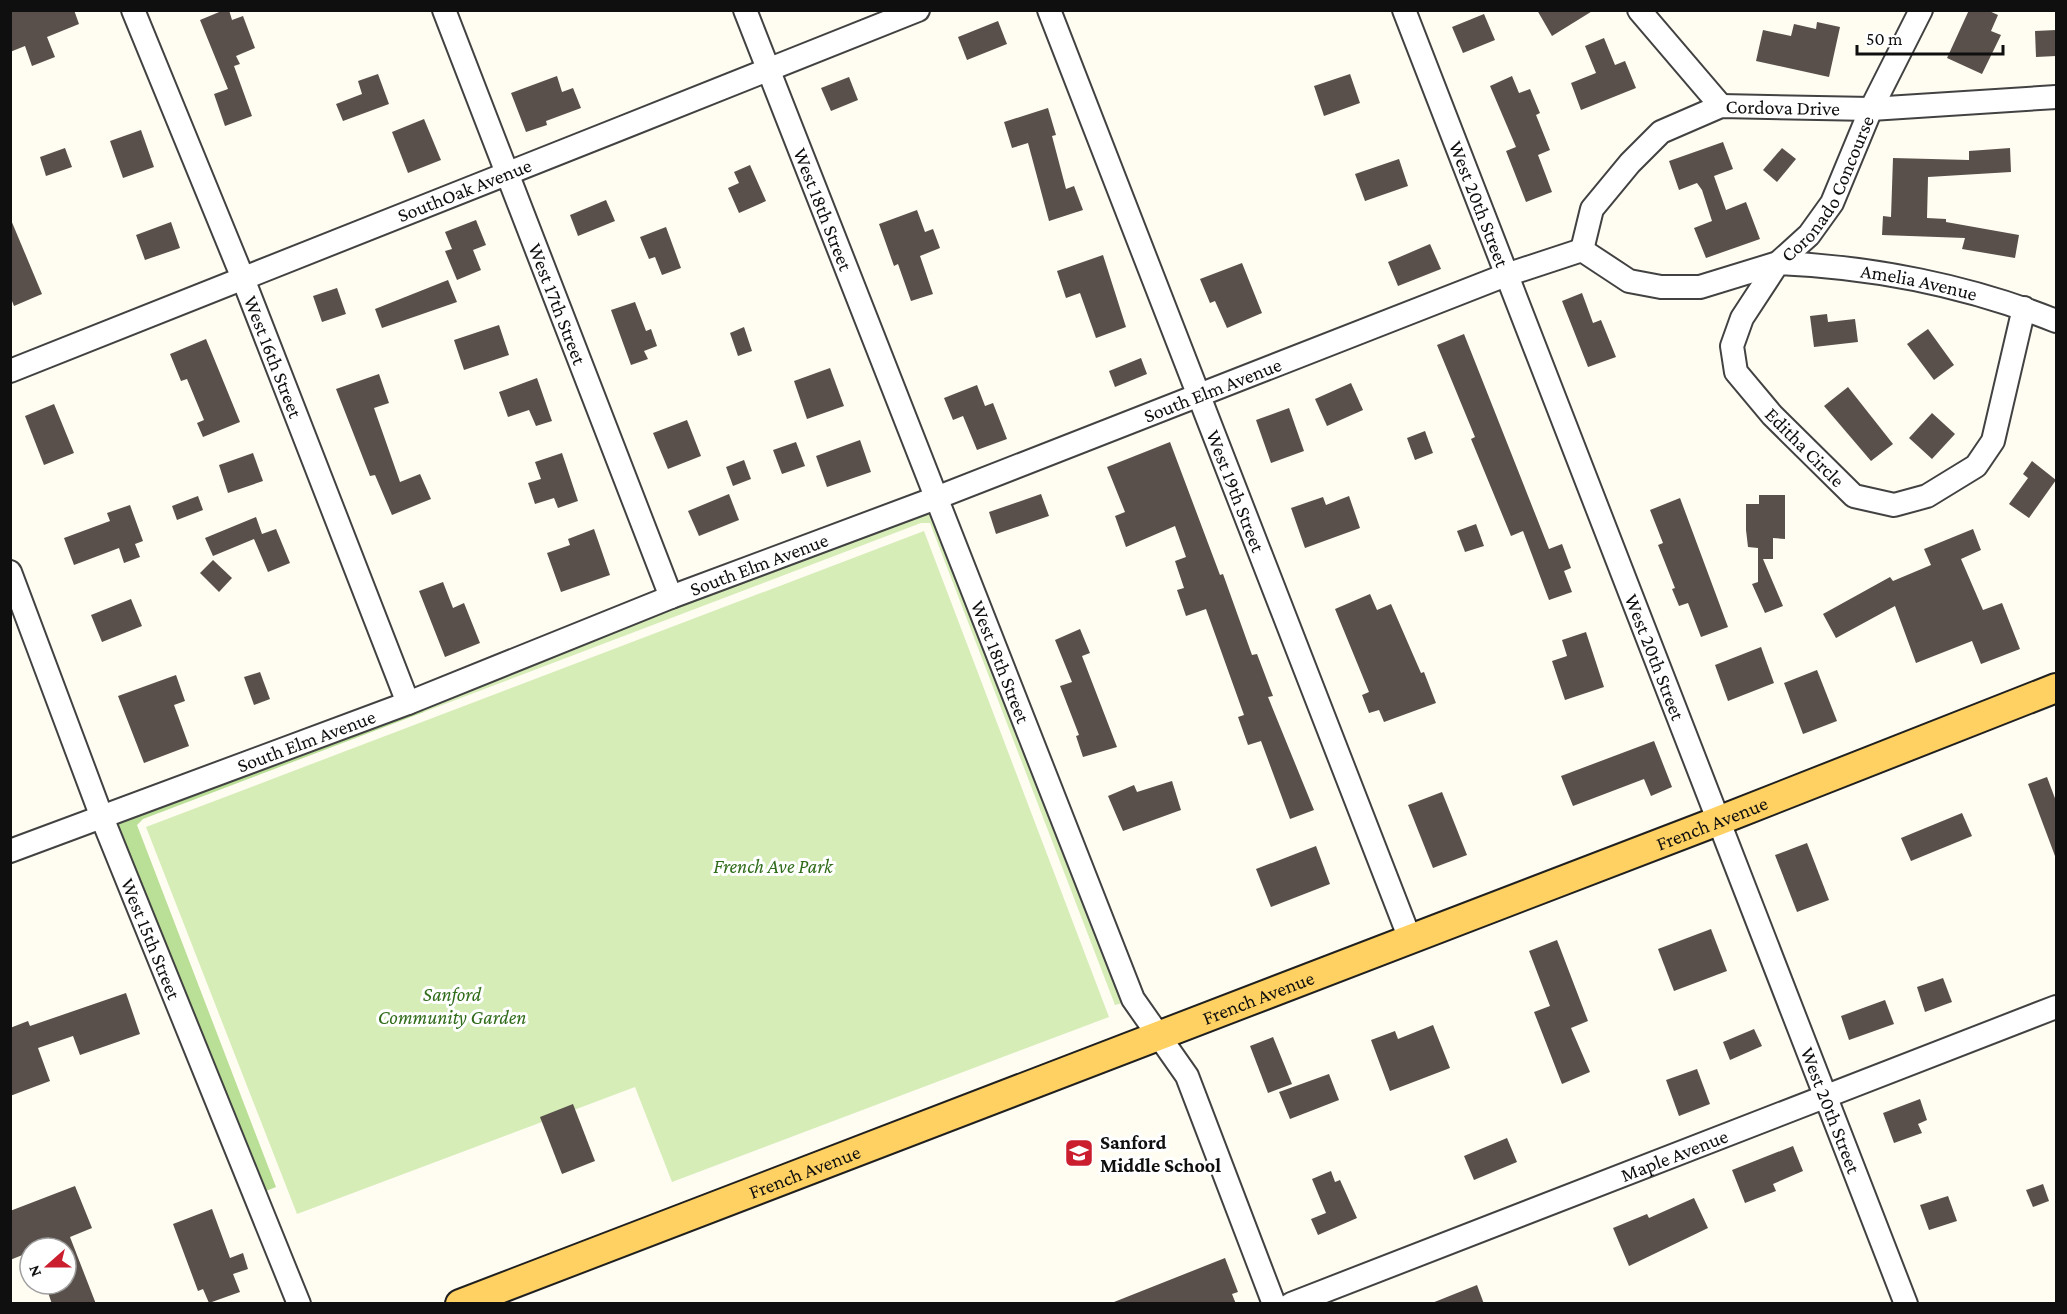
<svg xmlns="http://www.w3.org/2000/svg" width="2067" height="1314" font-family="'Crimson Pro',serif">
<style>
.green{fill:#d6edb8}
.forest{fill:#badf96}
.building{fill:#59504b}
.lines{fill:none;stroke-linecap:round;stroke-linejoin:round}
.minor-casing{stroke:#424242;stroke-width:26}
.major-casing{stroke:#202020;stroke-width:32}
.minor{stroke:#fff;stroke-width:22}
.major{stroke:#ffd162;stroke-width:28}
.labels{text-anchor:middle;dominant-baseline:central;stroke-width:6;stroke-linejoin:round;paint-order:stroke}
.street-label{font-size:20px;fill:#0f0f0f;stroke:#fff}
.park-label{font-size:20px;font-style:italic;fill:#306c1a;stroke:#fff}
.poi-label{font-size:20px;font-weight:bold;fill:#0f0f0f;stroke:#fff;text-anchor:start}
</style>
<rect width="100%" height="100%" fill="#fffcf2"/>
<g class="green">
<polygon points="930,511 1123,1003 1115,1005 930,523 921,523 424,712 422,708 675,607"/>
<polygon points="924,531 1109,1017 672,1182 635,1087 297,1214 146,827"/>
</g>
<polygon class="forest" points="422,708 424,712 143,819 137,825 276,1187 266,1191 116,821"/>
<g class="building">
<polygon points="10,10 74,10 79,24 47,37 55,57 32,66 25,46 10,52"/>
<polygon points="224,10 229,10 232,20 243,16 255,48 236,56 240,64 234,66 252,116 225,126 214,94 228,89 200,20"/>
<polygon points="1537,10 1594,10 1552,36"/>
<polygon points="1969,10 1987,10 1998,15 1991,31 2001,35 1982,74 1947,58"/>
<polygon points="1484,14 1495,40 1463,53 1452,27"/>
<polygon points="998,21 1007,44 967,60 958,37"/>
<polygon points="1817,22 1840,27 1829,77 1756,61 1763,30 1791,36 1794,24 1816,29"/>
<polygon points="2056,30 2056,56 2036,57 2035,31"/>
<polygon points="1604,38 1615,65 1625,61 1636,88 1581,110 1571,83 1596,73 1585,46"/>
<polygon points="378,74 389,104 343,121 336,104 362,94 358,81"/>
<polygon points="1350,74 1360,103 1324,116 1314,86"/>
<polygon points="557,76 562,92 573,88 581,108 546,121 547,125 526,132 511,93"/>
<polygon points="1512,76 1519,93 1530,89 1540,113 1536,115 1550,150 1538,155 1552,192 1526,202 1506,151 1516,147 1490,86"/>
<polygon points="849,77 858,100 831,111 821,88"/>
<polygon points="1048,108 1056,135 1052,136 1066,189 1074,186 1083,210 1049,221 1028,143 1012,148 1004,122"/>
<polygon points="424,119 441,160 408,173 392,132"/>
<polygon points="141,130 154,167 123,178 110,141"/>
<polygon points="1723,142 1733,169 1714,176 1726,210 1746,202 1760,239 1706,258 1694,228 1712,221 1702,190 1697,183 1679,190 1669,161"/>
<polygon points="65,148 72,167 46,176 40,157"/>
<polygon points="1782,148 1796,159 1777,182 1763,170"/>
<polygon points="2010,148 2011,172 1928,177 1927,218 1946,219 1946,222 2019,235 2015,258 1962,249 1965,238 1882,235 1883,216 1891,217 1893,158 1969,160 1969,151"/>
<polygon points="1399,159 1408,186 1365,201 1355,174"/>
<polygon points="750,165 766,201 739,213 728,188 739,183 734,172"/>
<polygon points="606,200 615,221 578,236 570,215"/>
<polygon points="917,210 925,232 933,229 940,248 920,256 933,294 911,301 898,264 894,266 879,224"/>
<polygon points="11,220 42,294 14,306 10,296"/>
<polygon points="476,220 486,245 473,250 481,270 457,280 445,251 452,249 445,232"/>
<polygon points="171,222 180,248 145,260 136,235"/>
<polygon points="666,227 681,268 662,275 655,257 649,259 640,237"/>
<polygon points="1430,244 1441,269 1398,286 1388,262"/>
<polygon points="1103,255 1126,327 1096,338 1080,293 1066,298 1057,271"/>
<polygon points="1242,263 1262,313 1227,328 1215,301 1210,303 1200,279"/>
<polygon points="448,280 457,302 382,328 375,309"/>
<polygon points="337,288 346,314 322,322 313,296"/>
<polygon points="1582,293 1593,323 1601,320 1616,357 1588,367 1562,301"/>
<polygon points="635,302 646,331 651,329 657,346 644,351 648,359 631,365 611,310"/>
<polygon points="1827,314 1828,322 1855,319 1858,342 1814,347 1810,316"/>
<polygon points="499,325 509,355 464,370 454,340"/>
<polygon points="744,327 752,351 738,356 730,333"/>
<polygon points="1928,329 1954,365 1934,380 1907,344"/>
<polygon points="1464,334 1549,549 1562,544 1571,568 1564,571 1572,592 1549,600 1523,531 1511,536 1471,439 1475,437 1437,345"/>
<polygon points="206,339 240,422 203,437 197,423 204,420 187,379 181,381 170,354"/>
<polygon points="1141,358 1147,374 1115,387 1109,371"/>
<polygon points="830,368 844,406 807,419 794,381"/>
<polygon points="379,374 389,403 374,408 400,482 420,474 431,499 392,515 375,475 370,476 336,389"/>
<polygon points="537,378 552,421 536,426 529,410 508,417 499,392"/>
<polygon points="1351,383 1363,410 1327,426 1315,399"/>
<polygon points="977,385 985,406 993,403 1007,439 977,450 963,416 953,420 944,398"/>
<polygon points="1848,387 1893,444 1871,461 1824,406"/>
<polygon points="54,404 74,453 44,465 25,416"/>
<polygon points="1289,408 1304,451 1271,463 1256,420"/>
<polygon points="1932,413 1955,434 1932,459 1909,438"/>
<polygon points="687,420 701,456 668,469 653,433"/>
<polygon points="1425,431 1433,453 1415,460 1407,438"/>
<polygon points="860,440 871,472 827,487 816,456"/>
<polygon points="796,442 805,466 782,474 773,450"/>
<polygon points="1170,442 1220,575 1223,574 1252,655 1257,654 1273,696 1268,697 1314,810 1290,819 1261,741 1248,745 1238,717 1244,715 1206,609 1186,616 1177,590 1184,588 1175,561 1186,557 1175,526 1126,547 1115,516 1125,512 1107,467"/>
<polygon points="253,453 263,481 228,493 219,465"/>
<polygon points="562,453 578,501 558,508 554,498 535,504 528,483 541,479 535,462"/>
<polygon points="744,460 751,479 733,486 726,467"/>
<polygon points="2032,461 2056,480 2029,518 2009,504 2028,478 2023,474"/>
<polygon points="729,494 739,520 699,536 688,511"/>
<polygon points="1041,494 1049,516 996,534 989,512"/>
<polygon points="1759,495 1785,495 1785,539 1773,538 1773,559 1763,559 1783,606 1765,613 1752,584 1758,582 1758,548 1748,547 1746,530 1746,504 1759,504"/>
<polygon points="198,496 203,510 177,520 172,506"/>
<polygon points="1349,496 1360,528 1305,548 1291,508 1323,497 1326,505"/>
<polygon points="1680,498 1728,627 1701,637 1688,603 1679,606 1672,589 1675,588 1658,545 1663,543 1650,510"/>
<polygon points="130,505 143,541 135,544 140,557 124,563 119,548 74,565 64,538 110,521 107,513"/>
<polygon points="256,517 262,534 276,529 290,563 268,572 254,539 213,556 205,538"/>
<polygon points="1476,524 1484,546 1465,552 1457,531"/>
<polygon points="594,529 610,575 561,592 547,553 570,545 568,539"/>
<polygon points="1973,529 1981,550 1961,559 1983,610 2002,603 2020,649 1981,664 1972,641 1916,663 1895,606 1836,638 1823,614 1890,577 1893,581 1931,565 1924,549"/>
<polygon points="213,560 232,578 219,592 200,573"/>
<polygon points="443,582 453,608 464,603 480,643 445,657 419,591"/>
<polygon points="1370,594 1377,610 1391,604 1421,673 1424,672 1436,703 1384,722 1379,710 1369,713 1362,695 1369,692 1335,609"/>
<polygon points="131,599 142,626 102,642 91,615"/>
<polygon points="1080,629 1090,653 1082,656 1117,747 1083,757 1076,736 1079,735 1060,686 1072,682 1055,640"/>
<polygon points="1586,632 1604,687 1565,700 1552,661 1567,656 1562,640"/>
<polygon points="1761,647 1774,683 1728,701 1715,665"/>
<polygon points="1817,670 1837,721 1803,734 1784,683"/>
<polygon points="260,672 270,699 254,705 244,677"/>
<polygon points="176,675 185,701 174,705 189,746 144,763 118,696"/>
<polygon points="1654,741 1672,787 1651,796 1644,779 1573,806 1561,776"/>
<polygon points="2047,777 2056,801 2055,856 2028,784"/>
<polygon points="1172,781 1181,810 1123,831 1108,796 1134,785 1137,792"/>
<polygon points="1442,792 1467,855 1433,868 1408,805"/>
<polygon points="1962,813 1972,836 1911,861 1901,838"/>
<polygon points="1807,843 1829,900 1797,912 1775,855"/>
<polygon points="1316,846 1330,884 1271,907 1256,869"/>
<polygon points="1711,929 1727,971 1674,991 1658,949"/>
<polygon points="1557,940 1588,1021 1571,1028 1590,1072 1562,1084 1534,1012 1550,1006 1529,951"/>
<polygon points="1943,978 1952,1002 1925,1012 1917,987"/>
<polygon points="126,993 140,1034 80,1055 73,1036 38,1048 50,1081 10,1096 10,1028 28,1021 30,1026"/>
<polygon points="1885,1000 1894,1024 1849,1040 1841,1016"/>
<polygon points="1433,1025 1450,1068 1390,1091 1371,1040 1395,1031 1398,1039"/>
<polygon points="1754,1029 1762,1046 1730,1060 1723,1042"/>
<polygon points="1273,1037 1292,1084 1268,1093 1250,1046"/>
<polygon points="1697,1069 1710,1104 1679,1116 1666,1080"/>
<polygon points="1329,1074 1339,1100 1290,1119 1279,1092"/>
<polygon points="1920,1099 1927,1120 1918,1124 1922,1133 1894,1143 1883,1113"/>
<polygon points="573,1104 595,1161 562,1174 540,1117"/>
<polygon points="1507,1138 1517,1162 1474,1180 1464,1156"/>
<polygon points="1793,1146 1803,1171 1773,1184 1776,1191 1745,1203 1732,1170"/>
<polygon points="1331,1171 1335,1182 1340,1180 1357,1218 1318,1235 1311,1219 1326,1213 1312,1179"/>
<polygon points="2043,1184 2049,1201 2033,1207 2026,1190"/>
<polygon points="75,1186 92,1228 70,1237 96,1304 52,1304 45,1284 66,1284 66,1248 30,1248 30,1252 10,1260 10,1211"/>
<polygon points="1948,1196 1957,1221 1929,1230 1920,1205"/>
<polygon points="1694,1198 1708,1228 1629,1266 1613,1228 1647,1214 1649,1218"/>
<polygon points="212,1209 230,1258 243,1253 248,1269 233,1274 240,1292 209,1303 203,1289 198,1291 173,1224"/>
<polygon points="1225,1258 1238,1292 1232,1294 1236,1304 1109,1304"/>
<polygon points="1477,1285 1484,1304 1433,1304 1432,1303"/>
</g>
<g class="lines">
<g class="minor-casing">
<g id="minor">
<path id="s1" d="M133,10L242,276L408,703"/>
<path id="s2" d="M444,10L671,597"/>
<path id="s3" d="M745,10L1133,999L1187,1076L1274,1304"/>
<path id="s4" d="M1049,10L1410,939"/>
<path id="s5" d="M1404,10L1906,1304"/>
<polyline points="1639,10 1721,106"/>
<path id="s6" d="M1582,250L1592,209L1630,163L1661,132L1721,106L1871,109L2056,97"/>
<path id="s7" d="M2024,308L1993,441L1976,466L1927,496L1894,505L1854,496L1772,415L1736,372L1732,346L1742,318L1778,263C1872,267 1969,286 2056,321"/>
<path id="s8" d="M10,371C312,248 616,132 918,10"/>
<path id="s9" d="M10,572L101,815L299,1304"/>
<path id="s10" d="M10,851L408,703L671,597L936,498L1506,275L1582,250L1629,281L1661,287H1700L1778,263L1809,235L1832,203L1871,109L1921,10"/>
<path id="s11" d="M1291,1304L2056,1007"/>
</g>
</g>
<g class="major-casing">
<g id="major">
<path id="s12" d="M460,1304L1718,821L2056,688"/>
</g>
</g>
<use href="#minor" class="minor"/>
<use href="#major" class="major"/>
</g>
<defs>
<g id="school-square" transform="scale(1.5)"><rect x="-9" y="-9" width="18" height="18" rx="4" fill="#ca1d2e" stroke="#fff"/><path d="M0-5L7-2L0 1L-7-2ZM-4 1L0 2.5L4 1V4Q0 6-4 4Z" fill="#fff"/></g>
</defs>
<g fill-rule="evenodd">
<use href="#school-square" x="1079" y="1153"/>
</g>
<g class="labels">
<g class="street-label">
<text stroke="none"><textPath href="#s6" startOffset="273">Cordova Drive</textPath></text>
<text stroke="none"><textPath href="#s10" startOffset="1984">Coronado Concourse</textPath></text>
<text stroke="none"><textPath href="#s8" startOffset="489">SouthOak Avenue</textPath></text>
<text stroke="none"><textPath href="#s5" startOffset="208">West 20th Street</textPath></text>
<text stroke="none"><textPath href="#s3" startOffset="214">West 18th Street</textPath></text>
<text stroke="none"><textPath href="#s7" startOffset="735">Amelia Avenue</textPath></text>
<text stroke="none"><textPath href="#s2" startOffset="315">West 17th Street</textPath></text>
<text stroke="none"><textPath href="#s1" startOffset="374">West 16th Street</textPath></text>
<text stroke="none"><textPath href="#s10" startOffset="1288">South Elm Avenue</textPath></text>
<text transform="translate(1805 447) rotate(45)">Editha Circle</text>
<text stroke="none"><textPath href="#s4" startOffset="516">West 19th Street</textPath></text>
<text stroke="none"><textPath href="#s10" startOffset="802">South Elm Avenue</textPath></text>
<text stroke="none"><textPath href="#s5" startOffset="694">West 20th Street</textPath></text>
<text stroke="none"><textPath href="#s3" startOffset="700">West 18th Street</textPath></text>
<text stroke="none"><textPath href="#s10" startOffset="316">South Elm Avenue</textPath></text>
<text stroke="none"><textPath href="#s12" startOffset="1341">French Avenue</textPath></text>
<text stroke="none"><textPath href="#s9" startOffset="393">West 15th Street</textPath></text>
<text stroke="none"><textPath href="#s12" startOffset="855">French Avenue</textPath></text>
<text stroke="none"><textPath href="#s5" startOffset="1180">West 20th Street</textPath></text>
<text stroke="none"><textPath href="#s11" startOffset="411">Maple Avenue</textPath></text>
<text stroke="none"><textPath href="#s12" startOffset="369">French Avenue</textPath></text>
</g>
<g class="park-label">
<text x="773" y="866">French Ave Park</text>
<text x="452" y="994">Sanford<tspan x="452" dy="23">Community Garden</tspan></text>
</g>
<g class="poi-label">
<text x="1100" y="1142">Sanford<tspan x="1100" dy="23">Middle School</tspan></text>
</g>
</g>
<rect width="2067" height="1314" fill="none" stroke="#0f0f0f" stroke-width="24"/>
<g transform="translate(48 1266) rotate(249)"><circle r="28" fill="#ffffff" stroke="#9f9f9f" stroke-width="1.5"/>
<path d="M0-4.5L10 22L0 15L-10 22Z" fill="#ca1d2e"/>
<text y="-9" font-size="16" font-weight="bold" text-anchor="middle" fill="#0f0f0f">N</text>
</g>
<path d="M1857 45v9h146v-9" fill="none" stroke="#0f0f0f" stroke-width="3"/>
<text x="1866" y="45" font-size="18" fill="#0f0f0f" stroke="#ffffff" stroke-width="4.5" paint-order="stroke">50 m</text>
</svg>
